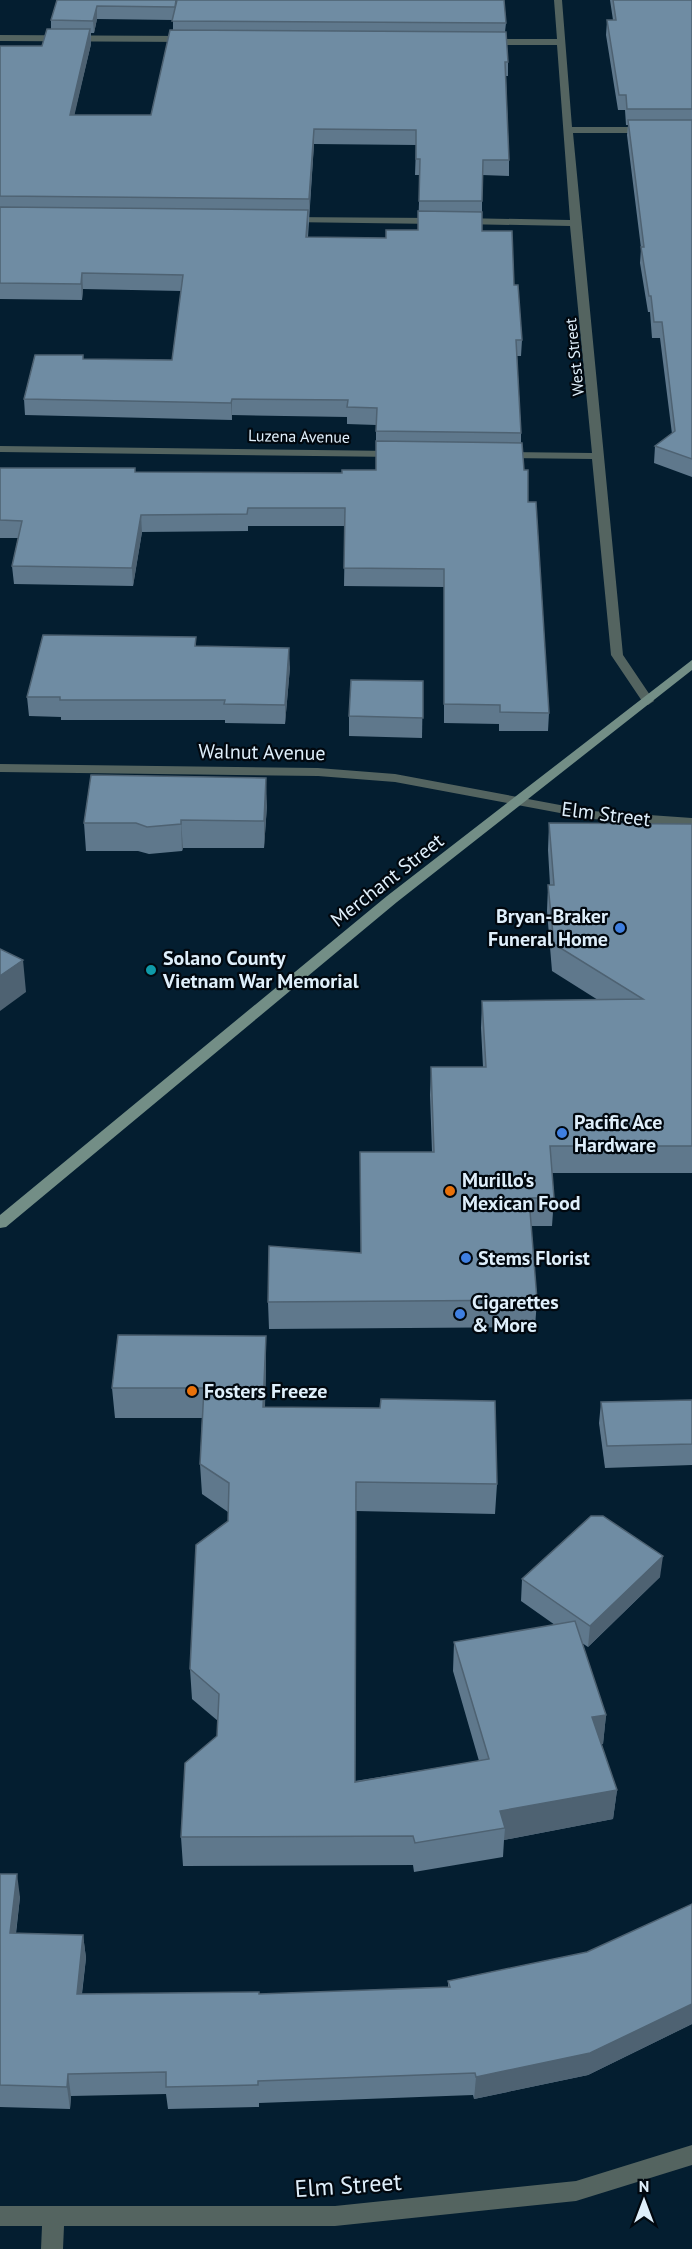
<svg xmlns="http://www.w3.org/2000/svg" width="692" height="2249" font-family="'PT Sans',sans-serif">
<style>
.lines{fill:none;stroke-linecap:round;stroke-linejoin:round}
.minor{fill:#546460;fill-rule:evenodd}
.secondary{fill:#738e86;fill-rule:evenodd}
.wall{fill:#5f788c;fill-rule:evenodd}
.shaded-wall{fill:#4e6272}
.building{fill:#6f8ca3;stroke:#4e6272;stroke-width:1.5}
.shop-dot{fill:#3f7fe0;stroke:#01080f;stroke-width:2}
.culture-dot{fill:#0f9aa8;stroke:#01080f;stroke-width:2}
.food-dot{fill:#e8710a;stroke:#01080f;stroke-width:2}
.labels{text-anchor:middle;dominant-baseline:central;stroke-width:4.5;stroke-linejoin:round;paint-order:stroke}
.far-street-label{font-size:16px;fill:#dfeffb;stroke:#01080f}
.street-label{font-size:20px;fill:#dfeffb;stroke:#01080f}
.poi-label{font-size:20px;font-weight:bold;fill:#dfeffb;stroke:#01080f;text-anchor:start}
.near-street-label{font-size:24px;fill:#dfeffb;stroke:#01080f}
</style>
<rect width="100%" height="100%" fill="#041e30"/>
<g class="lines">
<g class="minor">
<polygon points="554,0 562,0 572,127 647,127 651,130 647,133 573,133 623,655 654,701 648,705 644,704 611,655 592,459 503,458 498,455 503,452 592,453 570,226 461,224 456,221 461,218 570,220 557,45 488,45 484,42 488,39 557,39"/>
<polygon points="0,35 188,36 192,39 188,42 0,41"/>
<polygon points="284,217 437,218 442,221 437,224 287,222 282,219"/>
<polygon points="0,446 395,451 400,454 395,457 0,452"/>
<polygon points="0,764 318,768 395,774 592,811 692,818 692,826 592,819 395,782 318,776 0,772"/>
<polygon points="692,2145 692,2165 576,2201 335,2226 64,2226 63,2249 41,2249 42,2226 0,2226 0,2206 335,2206 576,2181"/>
</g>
<polygon class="secondary" points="692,660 692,670 397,902 6,1227 0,1228 0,1215 387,896"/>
</g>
<g class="wall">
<path d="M57,0L506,23L505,32L508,62V76H506L509,160V176L482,175V231L514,285L522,340L521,356H517L521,433V443L549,713L548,731H499V724L444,723V587L344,586L345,526H248V531L142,532L133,586L14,584L12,566L18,538H0V468H135V472L342,473L376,470V425L347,424V417L232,415V420L25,415L24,399L84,359L172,360L181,291L83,289L82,300L0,299V46H42L51,29V20ZM97,19L173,20V30L151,115H74L91,44V33H94ZM314,144L416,145L415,175H420L418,230L386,238L308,237Z"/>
<polygon points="610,0 692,0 692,477 654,463 655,446 672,434 660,338 652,338 650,312 648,312 640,263 641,248 627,135 628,125 626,125 625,110 618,110 606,35 607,20 613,20"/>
<polygon points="196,637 196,646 290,667 285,724 225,723 225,720 61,720 61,717 29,716 27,697"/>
<polygon points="423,681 422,738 349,736 349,716"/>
<polygon points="267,805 264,848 183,848 182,851 149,854 138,851 86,851 84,823"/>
<polygon points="549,823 692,824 692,1173 552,1173 554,1198 552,1226 531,1226 537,1300 535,1327 269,1329 268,1302 360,1253 432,1152 430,1095 431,1067 483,1067 481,1028 482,1001 598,1000 552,971 547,911 548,885 550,885 548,850"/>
<polygon points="266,1366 265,1407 497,1484 495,1514 356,1511 355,1781 479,1761 453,1671 454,1642 555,1625 521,1601 522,1579 660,1577 588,1647 582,1643 606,1715 603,1744 601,1744 617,1790 613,1819 504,1840 503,1857 414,1872 413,1865 183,1866 181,1837 217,1736 218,1721 192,1699 190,1669 228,1521 228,1512 202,1494 200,1464 202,1418 115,1418 112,1388"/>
<polygon points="692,1400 692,1465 605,1468 599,1423 601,1402"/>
<polygon points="0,1874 20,1897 16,1934 83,1935 86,1958 82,1994 259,1994 448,1987 448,1981 587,1952 692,1904 692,2024 588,2075 474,2099 473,2095 259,2103 259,2107 168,2109 166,2094 71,2096 70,2109 0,2107"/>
</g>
<g class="shaded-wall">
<polygon points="97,6 97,19 94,33 93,21"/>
<polygon points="90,29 91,44 71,130 70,115"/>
<polygon points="314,129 314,144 309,215 309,199"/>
<polygon points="308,210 308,225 306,253 306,237"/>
<polygon points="82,273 83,289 82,300 81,284"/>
<polygon points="232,399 232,420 231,403"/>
<polygon points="141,515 142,532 133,586 132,568"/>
<polygon points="289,648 290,667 285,724 285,705"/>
<polygon points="266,778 267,805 264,848 264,821"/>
<polygon points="181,820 183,848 182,851 181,824"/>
<polygon points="23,960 26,992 0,1011 0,976"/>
<polygon points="266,1336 266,1366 264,1437 263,1407"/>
<polygon points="663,1556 660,1577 588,1647 590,1626"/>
<polygon points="606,1715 603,1744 589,1747 592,1717"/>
<polygon points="617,1790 613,1819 504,1840 505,1828 500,1811"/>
<polygon points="17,1874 20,1897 13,1956 10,1933"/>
<polygon points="83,1935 86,1958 79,2016 77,1994"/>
<polygon points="692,2004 692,2024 588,2075 474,2099 476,2077"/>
<polygon points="68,2074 71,2096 70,2109 67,2087"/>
</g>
<g class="building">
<polygon points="57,0 176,0 175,7 97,6 93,21 51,20"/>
<polygon points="177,0 504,0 506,23 172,21"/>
<polygon points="613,0 692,0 692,109 627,109 626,95 619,95 607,20 616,20"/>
<polygon points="47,29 90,29 70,115 151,115 170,30 506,32 508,62 505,62 509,160 483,160 482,201 419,201 420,159 416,159 416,130 314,129 309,199 0,196 0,46 42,46"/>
<polygon points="628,120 692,120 692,459 655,446 675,431 662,322 654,322 651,296 649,296 641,247 644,247"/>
<polygon points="0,207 308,210 306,237 386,238 386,230 418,230 418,211 482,212 482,231 512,231 514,285 518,285 522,340 516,340 521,433 376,431 377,408 347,407 348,400 232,399 231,403 24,399 35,355 83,355 83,359 172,360 183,275 82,273 81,284 0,283"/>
<polygon points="376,441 522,443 524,470 528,470 528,502 536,502 549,713 500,712 500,705 444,704 444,569 344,568 345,508 248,508 247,514 141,515 132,568 12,566 22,521 0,520 0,468 135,468 135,472 342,473 342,470 376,470"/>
<polygon points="43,635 196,637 195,646 289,648 285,705 224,704 225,700 60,700 60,697 27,697"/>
<polygon points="351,680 423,681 423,718 349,716"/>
<polygon points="91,775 266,778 264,821 181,820 181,824 147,827 136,823 84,823"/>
<polygon points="549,823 692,824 692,1146 550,1146 554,1198 529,1198 537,1300 268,1302 269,1246 361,1253 360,1152 434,1152 431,1067 486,1067 482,1001 643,999 554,944 548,885 554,885"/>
<polygon points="0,949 23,960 0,976"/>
<polygon points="118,1335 266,1336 263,1407 380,1408 381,1399 495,1401 497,1484 356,1482 355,1782 489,1759 454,1642 575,1621 606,1715 592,1717 617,1790 500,1811 505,1828 415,1843 413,1836 181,1837 185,1763 217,1736 219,1694 190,1669 196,1545 228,1521 229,1483 200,1464 204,1388 112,1388"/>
<polygon points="692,1400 692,1444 607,1446 601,1402"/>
<polygon points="591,1516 603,1516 663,1556 590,1626 522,1579"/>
<polygon points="0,1874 17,1874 10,1933 83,1935 77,1994 259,1992 259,1994 450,1987 448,1981 587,1952 692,1904 692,2004 590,2053 476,2077 475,2073 258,2081 258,2085 166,2087 166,2072 68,2074 67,2087 0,2085"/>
</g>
<g class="shop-dot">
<circle cx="620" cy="928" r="6"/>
<circle cx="562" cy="1133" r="6"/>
<circle cx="466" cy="1258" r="6"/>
<circle cx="460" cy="1314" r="6"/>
</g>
<circle class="culture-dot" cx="151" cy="970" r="6"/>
<g class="food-dot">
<circle cx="450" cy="1191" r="6"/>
<circle cx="192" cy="1391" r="6"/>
</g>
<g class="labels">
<g class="far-street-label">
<text transform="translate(574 357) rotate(-96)">West Street</text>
<text transform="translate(299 436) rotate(1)">Luzena Avenue</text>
</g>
<g class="street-label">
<text transform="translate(262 752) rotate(1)">Walnut Avenue</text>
<text transform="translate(606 814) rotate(7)">Elm Street</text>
<text transform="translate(387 880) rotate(-38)">Merchant Street</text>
</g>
<g class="poi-label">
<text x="608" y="916" text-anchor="end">Bryan-Braker<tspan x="608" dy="23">Funeral Home</tspan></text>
<text x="163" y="958">Solano County<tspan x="163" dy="23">Vietnam War Memorial</tspan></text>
<text x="574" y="1122">Pacific Ace<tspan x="574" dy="23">Hardware</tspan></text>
<text x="462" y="1180">Murillo's<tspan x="462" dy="23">Mexican Food</tspan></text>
<text x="478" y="1258">Stems Florist</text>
<text x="472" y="1302">Cigarettes<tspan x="472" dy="23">&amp; More</tspan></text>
<text x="204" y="1391">Fosters Freeze</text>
</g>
<g class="near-street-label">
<text transform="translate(348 2185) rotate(-4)">Elm Street</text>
</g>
</g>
<g transform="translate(644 2201)" stroke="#01080f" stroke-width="4.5" paint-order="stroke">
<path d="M0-4.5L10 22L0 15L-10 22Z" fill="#dfeffb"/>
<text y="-9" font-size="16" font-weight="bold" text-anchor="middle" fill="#dfeffb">N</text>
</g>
</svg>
